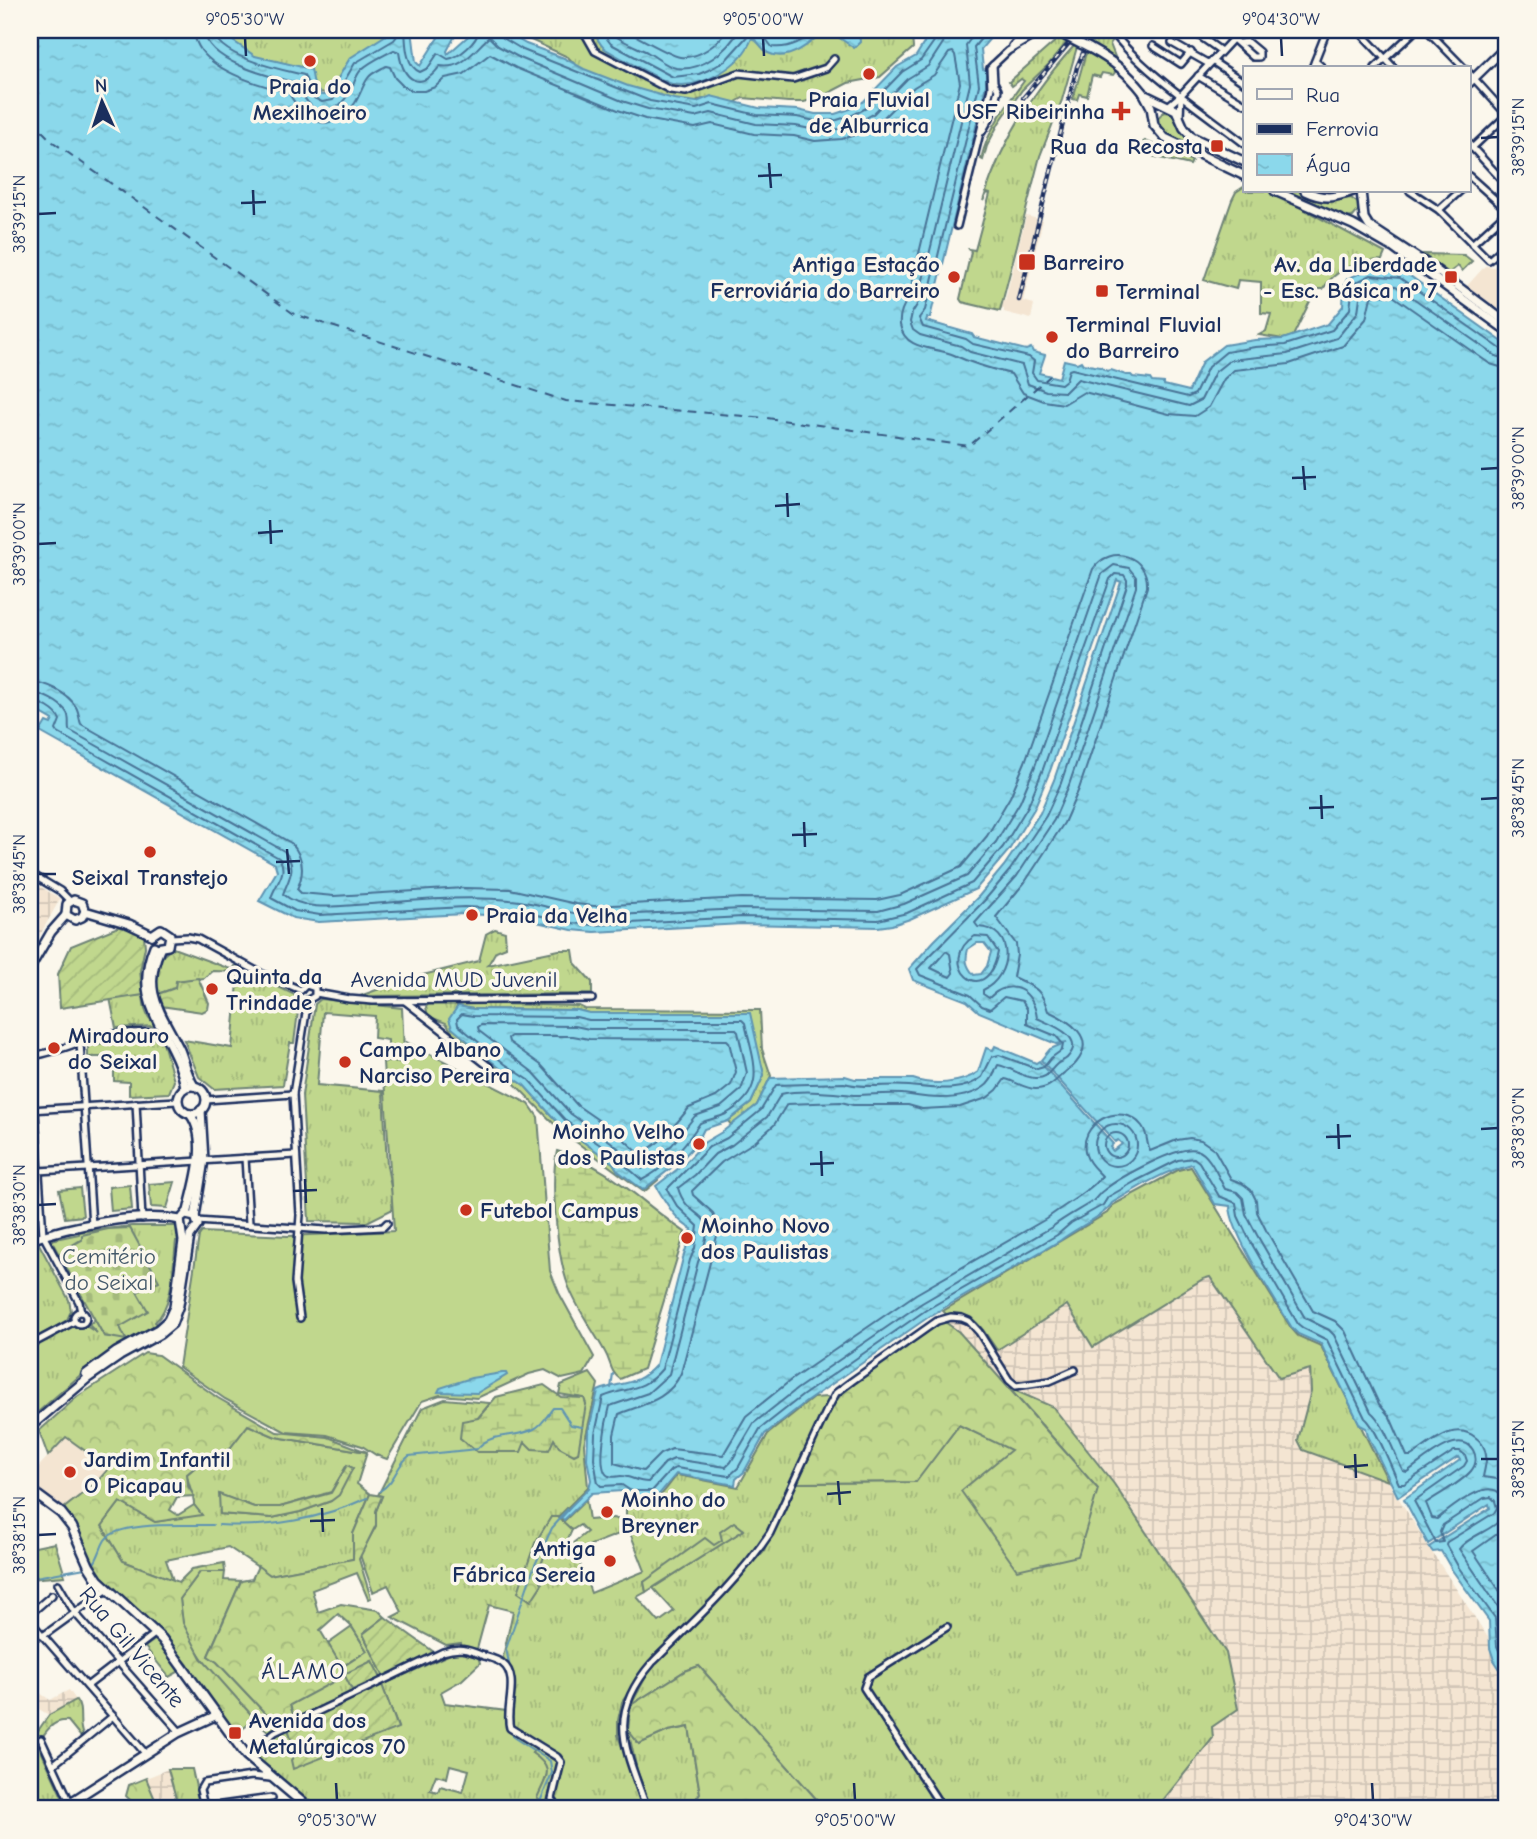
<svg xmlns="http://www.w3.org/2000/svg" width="1537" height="1839" font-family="'Comic Neue',sans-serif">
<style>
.built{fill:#f4e5d2}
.industrial{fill:url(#industrial-grid)}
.grass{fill:url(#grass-tufts);stroke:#6e8376;stroke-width:2;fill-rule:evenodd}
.forest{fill:url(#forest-crowns);stroke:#6e8376;stroke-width:2;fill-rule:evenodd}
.wetland{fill:url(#wetland-marsh);stroke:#6e8376;stroke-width:2}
.cemetery{fill:url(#cemetery-stones);stroke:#6e8376;stroke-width:2}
.garden{fill:url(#garden-furrows);stroke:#6e8376;stroke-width:2}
.pitch{fill:#c0d78d;stroke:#6e8376;stroke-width:2}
.water{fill:url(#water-ripples);stroke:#5e94b3;stroke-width:2;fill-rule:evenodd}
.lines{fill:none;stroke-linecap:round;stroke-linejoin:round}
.shore{stroke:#487396;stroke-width:2}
.stream{stroke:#5e94b3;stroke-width:2}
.ferry{stroke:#375981;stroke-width:2;stroke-dasharray:9 7;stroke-linecap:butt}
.street-casing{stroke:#1b2f5e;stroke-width:10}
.secondary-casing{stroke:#1b2f5e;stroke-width:12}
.primary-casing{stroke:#1b2f5e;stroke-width:13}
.street{stroke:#fbf7ec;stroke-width:5}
.secondary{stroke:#fbf7ec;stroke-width:7}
.primary{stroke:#fbf7ec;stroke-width:8}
.rail-casing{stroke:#1b2f5e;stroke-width:4.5}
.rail{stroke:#fbf7ec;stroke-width:2;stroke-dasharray:5;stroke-linecap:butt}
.secondary-bridge-casing{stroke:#1b2f5e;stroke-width:12;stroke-linecap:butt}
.secondary-bridge{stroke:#fbf7ec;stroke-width:7}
.ticks{fill:none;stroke:#1b2f5e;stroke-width:2.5}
.poi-dot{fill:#c8321e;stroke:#fbf7ec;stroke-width:2.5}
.labels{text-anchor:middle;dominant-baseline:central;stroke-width:7;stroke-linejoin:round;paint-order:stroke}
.poi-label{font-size:23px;font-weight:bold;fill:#1b2f5e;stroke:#fbf7ec;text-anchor:start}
.street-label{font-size:23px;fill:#1b2f5e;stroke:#fbf7ec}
.park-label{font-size:23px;fill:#44596a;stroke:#fbf7ec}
.neighbourhood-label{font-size:24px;letter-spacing:2px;fill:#1b2f5e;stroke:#fbf7ec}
.neatline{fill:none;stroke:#1b2f5e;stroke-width:2.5}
.ticks-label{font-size:18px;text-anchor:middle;fill:#1b2f5e}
</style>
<defs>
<pattern id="industrial-grid" width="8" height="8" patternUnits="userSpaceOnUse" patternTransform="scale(1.75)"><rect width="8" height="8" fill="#f4e5d2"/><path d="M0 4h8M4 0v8" fill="none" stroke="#d1c5b7"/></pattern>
<pattern id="grass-tufts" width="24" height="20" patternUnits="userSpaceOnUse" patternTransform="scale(1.75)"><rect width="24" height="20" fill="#c0d78d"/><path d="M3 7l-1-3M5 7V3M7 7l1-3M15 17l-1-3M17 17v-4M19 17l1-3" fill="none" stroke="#a4b97c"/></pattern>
<pattern id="forest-crowns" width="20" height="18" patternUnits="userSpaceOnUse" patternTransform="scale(1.75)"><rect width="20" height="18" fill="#c0d78d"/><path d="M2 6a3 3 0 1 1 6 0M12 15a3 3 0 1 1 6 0" fill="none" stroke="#a4b97c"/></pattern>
<pattern id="wetland-marsh" width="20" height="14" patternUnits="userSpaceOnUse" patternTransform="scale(1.75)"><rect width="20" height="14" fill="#c0d78d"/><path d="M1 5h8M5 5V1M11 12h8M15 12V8" fill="none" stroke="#a4b97c"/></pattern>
<pattern id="cemetery-stones" width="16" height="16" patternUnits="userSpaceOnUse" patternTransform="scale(1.75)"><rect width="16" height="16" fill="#c0d78d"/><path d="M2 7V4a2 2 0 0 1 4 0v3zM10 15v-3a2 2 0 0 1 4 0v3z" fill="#a4b97c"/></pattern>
<pattern id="garden-furrows" width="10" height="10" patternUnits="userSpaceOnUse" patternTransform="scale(1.75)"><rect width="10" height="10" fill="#c0d78d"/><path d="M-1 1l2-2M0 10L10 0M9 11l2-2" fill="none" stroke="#a4b97c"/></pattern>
<pattern id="water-ripples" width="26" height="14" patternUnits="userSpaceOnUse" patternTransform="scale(1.75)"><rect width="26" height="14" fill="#8bd8eb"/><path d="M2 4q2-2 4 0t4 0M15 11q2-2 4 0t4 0" fill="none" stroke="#77bacc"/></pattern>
</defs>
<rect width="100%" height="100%" fill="#fbf7ec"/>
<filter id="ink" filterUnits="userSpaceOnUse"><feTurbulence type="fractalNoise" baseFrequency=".0143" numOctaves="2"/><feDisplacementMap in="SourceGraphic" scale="14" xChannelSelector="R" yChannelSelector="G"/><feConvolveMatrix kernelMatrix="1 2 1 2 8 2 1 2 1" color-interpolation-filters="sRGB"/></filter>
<g filter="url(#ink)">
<g class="built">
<polygon points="1026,216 1043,220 1023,301 1034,304 1031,319 1004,312 1004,309 1000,308 1002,300 1005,301"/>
<polygon points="1507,254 1507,303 1497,310 1466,287 1485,266 1494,267"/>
<polygon points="66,1437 109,1468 97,1482 63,1509 30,1486 30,1476"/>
</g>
<g class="industrial">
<polygon points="30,880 60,899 30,953"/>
<polygon points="1210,1277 1279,1377 1310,1369 1311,1391 1298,1440 1303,1450 1388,1481 1432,1552 1489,1639 1494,1660 1507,1680 1507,1809 1156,1809 1213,1738 1053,1408 1009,1388 959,1332 945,1322 946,1314 967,1315 976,1321 998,1349 1067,1305"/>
<polygon points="34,1689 50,1700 69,1690 76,1700 49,1715 30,1704 30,1693"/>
<polygon points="168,1769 179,1809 159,1809 146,1778"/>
</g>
<g class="grass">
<polygon points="181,30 417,30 400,48 337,93 310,92"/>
<path d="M509,30H907L912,37L913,48L880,77L848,83L821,97L804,102H788L743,98L734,103C721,101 711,97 698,100L692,113L580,70L568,57Z"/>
<path d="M1068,30H1077L1049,64L1022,90L999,123L987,146L983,160L981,159C988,129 1006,106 1024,81L1021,79L1012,86L1009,82Z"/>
<polygon points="1097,30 1106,30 1106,35 1113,40 1110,44 1119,67 1113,75 1102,73 1100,77 1092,75 1087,96 1079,94 1077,100 1073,99 1085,56"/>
<path d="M1074,46L1077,47L1062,100L1040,156L1000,311L962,302L960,299L971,252L969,249L975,250L990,194L987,193L983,201C1001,142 1032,92 1074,46Z"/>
<path d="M1164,112L1172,113L1184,133L1200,144L1197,151C1186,145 1141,128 1164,112Z"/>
<polygon points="1145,141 1192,161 1190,165 1131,151"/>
<path d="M1245,186V191H1270L1385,253L1382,260C1358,261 1336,268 1323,289H1316L1293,336L1283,339L1259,335L1266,331L1271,314L1261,313V282L1238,280L1236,289L1204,280L1232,200L1236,192Z"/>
<polygon points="1282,191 1299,191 1327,201 1351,198 1358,203 1358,211 1353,217 1342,218"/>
<polygon points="1423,254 1464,255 1472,261 1462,271 1458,266 1449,273"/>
<polygon points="495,929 505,932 506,947 496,951 488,965 559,950 573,950 575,963 592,982 592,994 360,996 407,979 479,961 486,934"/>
<path d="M173,948L233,970L235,966L295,995L299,1004L294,1043H290L283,1085L214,1089L199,1077L184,1040L232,1048L239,972L212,971L204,978L177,981L175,988L157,994C157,973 153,959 173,948Z"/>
<path d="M143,995C144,1006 145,1016 154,1023V1026L116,1028L110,998Z"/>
<polygon points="321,999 402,1008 404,1050 444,1072 388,1066 388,1040 374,1038 375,1016 323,1012 317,1085 383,1091 387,1166 395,1208 367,1222 309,1221 302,1095 315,1004"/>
<polygon points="430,1002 579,1006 585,1009 760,1010 762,1049 771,1076 757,1105 732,1126 728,1121 751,1103 764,1075 758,1052 577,1010 473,1009 457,1006 452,1028 502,1070 524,1085 561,1126 613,1163 618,1171 643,1190 658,1178 658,1180 644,1192 560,1130 512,1081 458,1041 446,1023 428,1016 426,1007"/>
<polygon points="130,1038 162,1039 174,1081 169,1093 129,1095 129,1082 114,1081 114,1069 106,1068 105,1057 88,1057 88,1046"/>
<polygon points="30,1115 32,1119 39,1229 37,1233 30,1235"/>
<path d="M1191,1167L1291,1328L1298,1336L1321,1346L1388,1481L1303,1450L1298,1440L1311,1391L1310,1369L1279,1378L1210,1277L1203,1279L1093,1347L1067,1305L997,1350C979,1325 979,1315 946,1314L943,1311L1107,1213L1113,1205L1178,1170Z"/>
<polygon points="175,1182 167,1208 151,1207 149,1184"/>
<polygon points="130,1185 132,1209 111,1211 109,1187"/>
<polygon points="80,1188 83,1216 65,1218 59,1190"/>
<path d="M132,1226H176L180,1234L179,1241H176C173,1265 173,1307 155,1322L156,1326L93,1364L30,1419V1347L71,1325L79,1328L86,1326L97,1333L89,1325L95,1319L104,1336L126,1339L119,1327L137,1292L108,1231L94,1232L64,1250L67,1269L51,1240L79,1234V1232Z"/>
<polygon points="38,1242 69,1300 71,1311 67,1320 30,1341 30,1245"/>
<path d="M590,1373L598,1384L584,1444L588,1487L558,1517H551L538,1573L547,1548L567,1542L568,1547L587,1532L580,1525L572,1530L563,1522L586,1500L589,1520L613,1518L626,1522V1506C635,1503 640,1505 648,1503C660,1501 669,1484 677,1475L738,1487L768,1434L813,1398L827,1397L829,1400L768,1531L750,1558L688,1624L653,1656L622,1702L618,1720V1735L642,1809H561C545,1784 571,1776 561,1755L516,1731L510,1724L515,1687L503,1657L513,1611L489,1605L477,1649L461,1646V1643L446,1645L392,1617L402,1612L388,1585L373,1592L360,1555L376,1526V1511L382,1496L378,1495L422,1408L445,1399L490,1403L478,1418L525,1441L554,1438L586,1404L583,1398L559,1394L561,1385ZM629,1530L645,1571L591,1593L575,1551ZM744,1530L653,1588L674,1611L659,1622L637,1597L646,1592L644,1582Z"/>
<polygon points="1009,1388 1053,1407 1114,1484 1226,1653 1238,1709 1212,1727 1213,1738 1156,1809 825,1809 699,1666 685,1671 631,1705 650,1669 763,1552 797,1483 915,1482 959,1425 1098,1489"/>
<path d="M248,1425L276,1437L367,1452L357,1484L370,1494L353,1534V1559L270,1575L228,1547L166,1560L173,1580L123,1561L102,1526L120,1502L155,1522L201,1514L194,1505C194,1494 188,1485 187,1474L199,1464L220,1461ZM347,1465L331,1501L300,1512L272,1518L220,1514V1495L254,1507H280L331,1492Z"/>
<polygon points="55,1543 65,1576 30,1579 30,1548"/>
<path d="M200,1572H225L224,1580L241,1581L208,1656L217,1662L279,1728L270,1733C239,1705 200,1665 184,1626C181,1618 181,1607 180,1599Z"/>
<polygon points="352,1627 367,1651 341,1667 328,1644"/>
<polygon points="156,1639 180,1671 169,1677 145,1647"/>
<path d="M459,1650L478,1656L480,1663L462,1680L441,1692L445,1703L506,1711V1728L536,1748L532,1753C556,1769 547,1775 538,1798L547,1809H317L254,1758L252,1755L277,1734L288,1728L296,1754L398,1727L382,1685ZM450,1765L469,1770L463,1792L440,1786L438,1792L430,1790L436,1775L447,1778Z"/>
<polygon points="344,1674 355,1694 295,1721 290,1705"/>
<path d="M76,1700C84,1710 77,1724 83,1735L81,1737L68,1721C53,1719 45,1732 38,1744L64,1801L54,1809H32L30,1807V1742L49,1715Z"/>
<polygon points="689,1727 700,1793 689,1809 651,1809 637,1770 628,1730 639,1744 668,1731"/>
<polygon points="168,1769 192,1769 200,1805 204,1809 179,1809"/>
</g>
<g class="forest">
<polygon points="198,978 209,1003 208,1009 202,1012 161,1006 158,994 175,988 176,981"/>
<polygon points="945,1322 959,1332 1098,1489 1078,1556 1017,1570 961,1491 1011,1450 959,1425 916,1482 797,1483 833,1404 848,1387 934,1326"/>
<polygon points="145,1353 158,1355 218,1398 277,1432 328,1437 367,1452 276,1437 248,1425 220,1461 199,1464 187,1474 188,1486 194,1496 177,1497 170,1510 178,1515 194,1505 202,1515 155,1522 120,1502 102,1526 123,1561 179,1582 192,1569 224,1563 225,1572 200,1572 180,1599 183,1623 201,1658 255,1719 235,1735 190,1672 188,1665 156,1627 101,1577 88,1557 76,1526 63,1509 97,1482 109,1468 66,1437 48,1456 39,1431 77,1397"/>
<polygon points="347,1465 353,1468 339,1495 331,1501 300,1512 272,1518 220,1514 219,1494 254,1507 280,1507 331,1493"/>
<path d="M370,1494L382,1496L376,1511V1525L359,1559L371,1598L368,1599L357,1573L312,1590L318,1612L341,1604L378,1610L385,1617L363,1634L385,1679L355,1694L352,1690L380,1678L372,1661L290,1705L295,1721L279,1728L217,1662L208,1656L241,1581L252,1579L258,1566L270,1575L353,1559V1534ZM338,1614L352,1627L367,1651L342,1667L320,1630Z"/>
<polygon points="551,1517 558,1517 572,1530 567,1541 547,1548 538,1573 542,1584 531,1601 518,1592 535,1543"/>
<polygon points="734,1522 744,1530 646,1592 644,1582 705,1538 714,1545 722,1540 720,1532"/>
<polygon points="699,1666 825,1809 689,1809 700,1793 689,1727 668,1731 639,1744 628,1730 631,1705 685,1671"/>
<path d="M536,1748L558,1763L546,1804L547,1809L537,1798C547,1775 555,1769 532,1753Z"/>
<polygon points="146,1778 159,1809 139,1809 126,1796 129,1785"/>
</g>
<g class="wetland">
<path d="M557,1151C607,1164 643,1204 685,1232L643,1369L620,1379C610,1372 611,1362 605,1352C593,1330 577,1309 568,1285C557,1255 550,1182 557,1151Z"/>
<polygon points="544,1385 561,1397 584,1398 586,1404 578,1453 574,1455 559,1447 554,1439 549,1450 532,1449 525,1442 521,1452 477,1452 460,1438 462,1421 478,1418 496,1397"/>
</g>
<polygon class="cemetery" points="130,1228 159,1281 137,1292 148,1311 120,1327 126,1340 104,1336 67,1269 64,1250 82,1240 82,1235 108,1229"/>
<g class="garden">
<polygon points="118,927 124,927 144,935 145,947 140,971 143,995 60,1008 58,974 71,946"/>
<polygon points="385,1617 434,1652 434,1655 385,1679 363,1634"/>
<polygon points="372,1661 381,1678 352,1690 344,1674"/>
<polygon points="382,1685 398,1728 293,1769 291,1760 296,1754 288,1728"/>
</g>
<polygon class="pitch" points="406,1042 529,1104 538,1117 550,1271 559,1293 594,1357 584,1374 562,1379 545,1370 529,1374 477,1398 440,1395 422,1401 387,1459 376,1455 362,1446 327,1435 286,1432 225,1399 179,1367 199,1236 202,1232 288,1236 394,1231 383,1062 406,1062"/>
<g class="water">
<path d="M30,30H217L255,56L311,69L314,85L321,95H328L350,58L394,30H412L416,62L420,66L439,36V30H458L447,51L448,54L475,30H502L526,44L564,58L584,69L628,86L674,99L697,102L711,96L759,108L798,110L815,114H835L850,109L864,101L897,67L916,56L932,30H997L981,49L983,69L986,70V85L930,318H927L926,321L972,334L974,337L1026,350L1031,348L1033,352L1045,355L1039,373L1059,378L1064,360L1077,363L1081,361L1083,364L1100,367L1107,371L1111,370L1126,375H1131L1133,377L1150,379L1152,382L1164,383V385L1189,391L1202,362L1224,345L1255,340L1283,339L1328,324L1343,306L1344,286L1347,279L1369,269L1403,271L1507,345V1680L1494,1660L1490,1648L1489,1621L1452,1570L1441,1551L1433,1552L1429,1547L1490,1508L1489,1504L1428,1544L1404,1499L1460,1460L1458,1457L1398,1497L1368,1436L1366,1428L1360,1425L1321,1344L1298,1334L1292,1328C1276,1301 1231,1234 1230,1206L1215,1204L1192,1164C1164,1171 1137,1188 1112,1203C1106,1215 1073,1230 1061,1240L930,1316L806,1402L765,1434L744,1472L736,1479L735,1485L676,1474L656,1498L636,1497L623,1500L622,1491L592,1493L564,1520L560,1517L589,1488L591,1480L587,1459L588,1433L598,1391C620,1381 637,1387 656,1365L683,1258L692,1229C677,1223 665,1201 656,1186L684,1164L705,1142L722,1132L757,1105L770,1078L845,1076L855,1079H913C932,1086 961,1084 978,1072L986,1048L993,1050L995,1046L1036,1063L1039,1061L1113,1144L1110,1147L1113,1151L1122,1144L1118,1140L1115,1142L1041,1060L1050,1049L1067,1042L1056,1044L979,1012L967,1001L913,980L909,969L934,941L979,896L1004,866L1040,813L1054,780L1121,582L1117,580L1050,771L1034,809L1009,850L976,889L910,919L892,925L878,927L742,924L594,932L572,930L510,916L464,914L319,922L293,918L259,901L277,871L275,864L40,732L46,722L51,724L53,720L32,708L30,712L35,715L30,724ZM977,943H984L991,952L987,966L981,974L974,975C966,966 965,960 968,949Z"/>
<path d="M592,30H859L860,42L854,48L831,32L823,31C810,44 788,63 768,53C761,49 760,42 752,38C742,65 702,90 672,84C667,83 609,52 604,48C599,43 596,36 592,30Z"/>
<path d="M458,1006L473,1009L577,1010L589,1013H750L764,1075L751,1103L728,1121L704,1129C693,1155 665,1172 643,1190L618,1171L613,1163L561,1126L524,1085L502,1070L452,1028L449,1019Z"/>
<polygon points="502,1373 506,1373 507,1375 477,1393 438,1392 440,1388 471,1378"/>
</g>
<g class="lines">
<g class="shore">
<path d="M194,30C195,68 258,85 288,92C306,123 330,137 355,103C360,95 363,85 368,78C371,73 381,69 386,66L390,67L395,78L403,86L413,91H424L435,87L445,78L464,74L490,54L516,68L618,110L645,119L695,128L712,124L754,134L794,136L815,141L842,139L861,133L878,123L914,87L934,75L949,53L953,52L955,55L960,83L908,299C902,307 899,315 900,325C905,351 935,347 954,355C972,364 991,369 1011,374L1023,393L1044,401L1064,404L1084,392L1169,414L1195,416L1209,407L1224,379L1234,370L1289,364L1343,346L1366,319L1371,297L1376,295L1393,296L1490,364L1507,369"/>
<path d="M204,30C206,62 271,77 297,83C310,115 330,125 351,90C354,84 356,75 361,70C369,62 383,56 394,50L399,52C403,80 420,93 440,66C463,70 474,50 489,37L498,46L520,58L622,101L648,109L695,117L711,113L756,124L796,126L815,130L839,129L857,123L873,114L907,79L928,66L943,43L946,30"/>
<path d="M213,30C216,57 282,70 304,75L314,98L322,102L333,100L355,63L394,40L400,32L399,30"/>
<path d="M405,30C406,42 405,66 420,72L428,68L438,53L448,59C460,57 477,42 479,30"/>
<polyline points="499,30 503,38 523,50 650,101 696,109 712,104 757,115 797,117 815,121 837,120 853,115 868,107 902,72 921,60 935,40 938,30"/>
<path d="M600,30L611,44L673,77L699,74L711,69L725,61L751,32L763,35L772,47C790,49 803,42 815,30"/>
<path d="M610,30L617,37C626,43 637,47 647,52C656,57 666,66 676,68C702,72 728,50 739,30"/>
<path d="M625,30C635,35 671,56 680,57C699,59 718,44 727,30"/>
<polyline points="977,30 966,45 970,84 917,305 912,313 910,322 913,330 920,335 961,346 970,352 1022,365 1028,384 1046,391 1065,392 1078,379 1189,406 1201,400 1215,372 1230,360 1287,354 1337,338 1358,312 1361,290 1373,284 1396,286 1496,356 1507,359"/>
<polyline points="988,30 974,47 979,85 925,310 919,318 923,327 966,339 973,344 1029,357 1034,361 1032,373 1037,380 1061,384 1066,380 1069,370 1072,369 1188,397 1195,394 1208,367 1226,352 1255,347 1285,345 1332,330 1350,309 1353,284 1371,275 1400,278 1501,349 1507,350"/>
<path d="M30,682C45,682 68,693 76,707C79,712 79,719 81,724L291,843C304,857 305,872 297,889L301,893L334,896L464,888L510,889L576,904L594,906L742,898L877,900L900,895L961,867L987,836L1010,797L1025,762L1093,569C1111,543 1149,556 1147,587L1079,789L1064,823L1025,882L996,917L1016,944L1017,955L1013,977C1033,987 1041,987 1048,1011C1068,1020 1098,1037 1076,1063C1073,1068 1067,1069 1064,1073C1055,1081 1049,1089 1036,1089C1025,1089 1015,1081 1005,1079L997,1090L987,1098L960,1107L922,1109L908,1105H853L841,1102L787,1104L774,1125L756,1141L722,1162L692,1191L693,1195L713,1213L718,1232L681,1373C669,1400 644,1404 619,1414L614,1435V1463L643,1471L660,1454L672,1449L723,1455L746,1416L791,1380L916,1294L1046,1219C1065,1204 1087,1194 1102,1176C1097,1170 1089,1165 1086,1155C1076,1124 1121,1099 1142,1126C1148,1134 1146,1143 1150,1151L1177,1140L1190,1138L1201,1140L1214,1149L1231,1179L1242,1183L1251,1190L1256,1200L1257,1212L1266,1230L1313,1311L1335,1321L1345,1331L1379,1404L1390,1417L1407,1456H1411C1429,1445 1453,1420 1475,1437C1481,1441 1485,1448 1486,1455C1487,1463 1484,1470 1483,1477L1497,1479L1507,1485"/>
<path d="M30,693C41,693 61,702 67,713C70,718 68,725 69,730L284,851C298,867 289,878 283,894C302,910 331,907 355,905C406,902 458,895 510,900C538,902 565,914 594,916L742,909L878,911L904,904L967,876L996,842L1020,802L1035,766L1102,574L1114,565L1129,568L1136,577V587L1069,785L1054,820L1017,876L975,923L978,927C1016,928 1012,977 983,990V994L989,998C1011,976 1034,991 1037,1018C1050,1024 1088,1037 1067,1058C1064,1061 1060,1061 1057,1064C1050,1070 1048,1079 1035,1078C1023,1078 1011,1067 998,1065C994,1073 992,1082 984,1087C964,1101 933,1099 910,1095C893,1092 874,1095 856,1095C832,1093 805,1089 781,1094L767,1117L732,1145L715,1154L695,1175L678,1188C689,1226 723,1204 698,1262L669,1374L648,1393L610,1406C607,1417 595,1471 609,1476C613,1478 617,1476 621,1476C630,1476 637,1482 648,1482L665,1463L674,1459L726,1467L731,1462L754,1423L797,1389L922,1303L1052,1227C1065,1217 1079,1210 1093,1201C1097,1198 1099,1193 1104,1190C1119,1178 1179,1144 1197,1150C1210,1154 1218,1177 1225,1189L1237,1192L1243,1198L1246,1214L1257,1235L1305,1318L1329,1330L1334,1335L1371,1412C1383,1421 1395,1455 1403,1471L1407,1472C1422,1462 1459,1427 1473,1450C1477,1457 1476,1465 1471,1471C1460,1484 1440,1493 1426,1503L1432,1518L1437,1519C1451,1509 1488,1475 1502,1496C1507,1502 1507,1510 1503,1517C1493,1531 1469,1535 1459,1549L1503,1614L1507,1649"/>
<path d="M30,702C40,701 57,711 60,720L56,730L58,733L279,858C289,873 275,884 271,898L295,911L320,915L464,907L510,909L573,923L593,925L742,917L878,920L907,913L972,883L1003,847L1028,806L1043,769L1110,579L1115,574L1124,575L1127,580V585L1061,783L1046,816L1010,870L984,901L917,969L920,975L970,995L982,1006L990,1009L1004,997L1022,1001L1027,1009V1024L1056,1036L1063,1044L1062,1050L1051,1058L1044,1067L1037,1069L999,1055L992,1057L982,1077C962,1094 933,1088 909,1086C887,1084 865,1089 844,1083L776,1085L761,1110L727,1138L709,1147L667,1189L677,1206L698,1226L695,1248L690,1260L662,1369C643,1392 626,1387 603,1397L595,1434L594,1459L598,1483L601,1486L622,1485L631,1491H652L671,1470L676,1468L729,1476L738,1468L760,1429L802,1396L926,1310L1057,1235L1071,1223L1103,1205L1108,1197L1136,1181L1178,1160L1194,1158L1199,1162L1219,1196L1236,1203L1238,1216L1249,1239L1298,1324L1303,1328L1327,1340L1365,1418C1375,1425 1392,1469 1399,1484H1404L1454,1451H1460L1465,1455L1467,1461L1464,1466L1414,1501L1436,1543L1443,1542L1440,1532L1443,1525L1484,1498L1491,1497L1495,1501L1497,1508L1494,1513L1447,1542L1446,1545L1459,1568L1495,1618L1497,1646L1507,1667"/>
<path d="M975,936L988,937L998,952C985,1014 934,960 975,936Z"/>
<polygon points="946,951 950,954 953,973 950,977 931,968"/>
<path d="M462,1014L473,1016L576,1017L589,1020H742L745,1023C753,1061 769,1090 726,1114C718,1118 709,1119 700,1123C686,1144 666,1168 642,1180L606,1149L566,1121L529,1080L505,1064L458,1025L457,1019Z"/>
<polygon points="481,1025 575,1026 589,1029 735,1029 738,1032 747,1073 741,1090 721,1107 695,1116 672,1145 642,1169 611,1142 571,1114 534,1073 479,1031 478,1027"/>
<polygon points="511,1036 573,1036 589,1039 727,1040 729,1042 736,1072 731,1085 716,1097 689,1108 665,1137 641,1155 617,1133 578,1106 541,1065 509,1042 508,1038"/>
<circle cx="1116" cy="1145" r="21"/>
<circle cx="1116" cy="1145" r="12"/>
<polyline points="1507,1527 1473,1551 1507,1602"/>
</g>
<g class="stream">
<polyline points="611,1388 613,1374"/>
<path d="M380,1491C395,1482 396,1466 409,1456L477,1449C491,1431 515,1439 534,1429C543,1425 547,1415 553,1408H560L571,1425L582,1427"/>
<path d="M219,1525C269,1528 322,1519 367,1498"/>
<path d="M93,1565C100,1555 100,1548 105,1540C119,1520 190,1526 213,1525"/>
<polyline points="30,1578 85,1568"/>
<polyline points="510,1668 506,1649 534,1567 552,1528 570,1508"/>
<polyline points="513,1735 513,1737 550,1761 552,1773 537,1809"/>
</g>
<g class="ferry">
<polyline points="30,119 53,142 294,314 566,401 767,418 969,446 1050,376"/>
<polyline points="30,695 38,711"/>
</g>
<g class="street-casing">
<g id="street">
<polyline points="583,30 595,51 670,90 686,92 739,73 793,79 826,68 834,59"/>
<path d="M1111,30C1141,71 1204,112 1245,144"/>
<polyline points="1191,30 1221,51"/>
<polyline points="1225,30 1234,37"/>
<polyline points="1277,30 1278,31"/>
<polyline points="1358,30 1394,68"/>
<polyline points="1427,30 1464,68"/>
<polyline points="1504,30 1507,33"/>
<polyline points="1233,39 1253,57 1259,57 1259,52 1247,42 1239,43"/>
<polyline points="1172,43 1209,64"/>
<polyline points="1012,46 1026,30"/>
<polyline points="1153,46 1181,64 1191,52"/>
<polyline points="1212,61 1245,83"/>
<polyline points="1315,61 1323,68"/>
<polyline points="1312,68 1327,30"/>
<polyline points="1375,68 1416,30"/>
<polyline points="1469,73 1507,115"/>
<polyline points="1198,76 1245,104"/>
<polyline points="1168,106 1181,95 1241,30"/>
<polyline points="1180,116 1181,95"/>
<polyline points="982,132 990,118 998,90 994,82 993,65"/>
<polyline points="1469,144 1504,182 1507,179"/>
<polyline points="1472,148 1507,115"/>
<polyline points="1469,176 1507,210"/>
<polyline points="1410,191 1439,210 1489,260 1507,244"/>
<polyline points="1439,210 1460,191"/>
<polyline points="957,226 991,88 990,68 1008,51 1044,30"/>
<polyline points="1472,244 1507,212"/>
<polyline points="30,873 60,891 70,901"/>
<polyline points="171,938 188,937 198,939 262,974 301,990"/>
<polyline points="301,990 306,985 315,988 315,996 308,1000"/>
<polyline points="316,993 349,999 373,1001 592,999"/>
<polyline points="405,1001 491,1068"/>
<polyline points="80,1043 92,1225"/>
<path d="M30,1056C52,1054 72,1044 93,1038C117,1032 140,1032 165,1033"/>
<polyline points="30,1097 35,1113 43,1235 79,1302 81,1312"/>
<polyline points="206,1100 293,1094"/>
<polyline points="136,1103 142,1219"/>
<polyline points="30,1110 177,1101"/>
<polyline points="245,1158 249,1223"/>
<polyline points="39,1171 296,1155"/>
<polyline points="197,1221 326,1230 383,1227 387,1223"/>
<circle cx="80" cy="1318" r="6"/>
<polyline points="300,1318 295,1282 300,1215 293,1094 308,1000"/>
<polyline points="30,1345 75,1321"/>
<polyline points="58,1584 75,1613 180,1732"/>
<polyline points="30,1614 52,1595"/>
<polyline points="30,1621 145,1753"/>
<polyline points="43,1636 108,1589"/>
<path d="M654,1661C695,1620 738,1581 770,1533L826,1412L836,1393L852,1381L937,1321L951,1317L962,1318L969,1321L979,1332L1009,1380L1016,1386L1050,1381L1075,1370"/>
<polyline points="87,1686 156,1633"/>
<polyline points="41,1739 70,1802"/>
<path d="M246,1755L275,1732L443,1652C458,1647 467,1649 481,1655C487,1657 497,1659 502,1663C521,1677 504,1709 510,1728L557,1757L561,1762L552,1799L559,1809"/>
<polyline points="53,1765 113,1716"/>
<polyline points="207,1807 272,1798"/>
<polyline points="210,1809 203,1802 200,1790 204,1783 252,1776 270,1778"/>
<path d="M647,1809C626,1749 605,1717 652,1663"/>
<polyline points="943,1809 864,1688 868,1677 947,1627"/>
</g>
</g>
<g class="secondary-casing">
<g id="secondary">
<polyline points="1469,83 1507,46"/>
<polyline points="1143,92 1151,107 1154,125 1165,138 1245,176"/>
<polyline points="1145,95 1176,110 1184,128 1192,137 1245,162"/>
<polyline points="1275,191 1353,225 1393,248 1507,331"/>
<path d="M1305,191C1324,200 1334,198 1353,191"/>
<polyline points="1361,191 1364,218 1369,226 1436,270 1507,323"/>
<polyline points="85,911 129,924 152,935"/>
<polyline points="66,915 67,904 74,900 82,903 85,911"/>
<polyline points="66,915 75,920 82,917 85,911"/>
<polyline points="152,935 161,929 170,935 168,946 156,948"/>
<path d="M154,946C129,1008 175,1031 185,1087"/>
<path d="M160,949C141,993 162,1013 180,1050C185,1062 187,1075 194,1086"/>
<polyline points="30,968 51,932 66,915"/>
<circle cx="192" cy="1100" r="14"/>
<path d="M183,1217L188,1211C195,1182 209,1140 190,1114"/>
<polyline points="195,1217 204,1160 201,1110"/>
<path d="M30,1240C70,1226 138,1212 180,1220"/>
<polyline points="86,1374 116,1352 158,1329 168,1320 174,1307 183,1241 180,1220"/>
<polyline points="30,1427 88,1378 120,1356 160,1334 172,1324 179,1305 190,1236 198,1225 195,1217 186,1215"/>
<polyline points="60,1809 178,1733 217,1715"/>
</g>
</g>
<g class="primary-casing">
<polyline id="primary" points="30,1490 61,1513 72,1527 89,1566 98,1580 162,1639 246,1755 310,1809"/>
</g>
<use href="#street" class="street"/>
<use href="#secondary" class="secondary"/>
<use href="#primary" class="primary"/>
<g class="rail-casing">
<g id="rail">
<polyline points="1023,98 1080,30"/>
<polyline points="1019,300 1077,67 1093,30"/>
</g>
</g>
<use href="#rail" class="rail"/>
<g class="secondary-bridge-casing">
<path id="secondary-bridge" d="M1057,30C1067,39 1080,43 1091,49C1113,61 1128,73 1143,92"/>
</g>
<use href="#secondary-bridge" class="secondary-bridge"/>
</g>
</g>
<path class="ticks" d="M245,38L246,56M763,38L764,56M1281,38L1282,56M1481,138L1498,137M769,163L771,188M758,176L782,175M253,190L254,215M241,203L266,202M38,214L56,213M1303,466L1305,490M1481,469L1498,468M1292,478L1316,477M787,493L788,517M775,506L800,504M270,520L271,544M258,533L283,531M38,544L56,543M1321,795L1322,819M1481,799L1498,798M1309,808L1334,807M804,822L805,847M792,835L817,834M287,849L289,874M276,862L300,861M38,874H56M1338,1124L1339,1149M1481,1129L1498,1128M1326,1137L1351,1136M821,1151L822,1176M810,1164L834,1163M305,1179L306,1203M293,1191L317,1190M38,1205L56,1204M1355,1454L1356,1478M1481,1459H1498M1344,1467L1368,1465M838,1481L840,1505M827,1494L851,1492M322,1508L323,1532M310,1521L335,1520M38,1535L56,1534M336,1783L337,1800M854,1783L855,1800M1372,1783L1373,1800"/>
<g class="poi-dot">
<circle cx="310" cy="61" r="7"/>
<circle cx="869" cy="74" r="7"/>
<path d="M1117.5 100.5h7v7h7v7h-7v7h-7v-7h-7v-7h7z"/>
<rect x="1210" y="139" width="14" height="14" rx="3.5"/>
<rect x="1018" y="253" width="18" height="18" rx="3.5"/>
<circle cx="954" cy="277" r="7"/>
<rect x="1444" y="270" width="14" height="14" rx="3.5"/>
<rect x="1095" y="284" width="14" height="14" rx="3.5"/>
<circle cx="1052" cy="337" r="7"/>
<circle cx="150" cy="852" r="7"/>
<circle cx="472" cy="915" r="7"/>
<circle cx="212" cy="989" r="7"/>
<circle cx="54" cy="1048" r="7"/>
<circle cx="345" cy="1062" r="7"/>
<circle cx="699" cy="1144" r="7"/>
<circle cx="466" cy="1210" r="7"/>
<circle cx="687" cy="1238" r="7"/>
<circle cx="70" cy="1472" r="7"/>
<circle cx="607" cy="1512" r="7"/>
<circle cx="610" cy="1561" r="7"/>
<rect x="228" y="1726" width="14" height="14" rx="3.5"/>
</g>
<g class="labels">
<g class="poi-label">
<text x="310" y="86" text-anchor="middle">Praia do<tspan x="310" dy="26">Mexilhoeiro</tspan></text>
<text x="869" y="99" text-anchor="middle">Praia Fluvial<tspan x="869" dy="26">de Alburrica</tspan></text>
<text x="1105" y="111" text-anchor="end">USF Ribeirinha</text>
<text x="1203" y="146" text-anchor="end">Rua da Recosta</text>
<text x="1043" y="262">Barreiro</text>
<text x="940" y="264" text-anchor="end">Antiga Estação<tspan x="940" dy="26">Ferroviária do Barreiro</tspan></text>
<text x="1437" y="264" text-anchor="end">Av. da Liberdade<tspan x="1437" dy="26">- Esc. Básica nº 7</tspan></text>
<text x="1116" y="291">Terminal</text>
<text x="1066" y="324">Terminal Fluvial<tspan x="1066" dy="26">do Barreiro</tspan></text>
<text x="150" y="877" text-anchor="middle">Seixal Transtejo</text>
<text x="486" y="915">Praia da Velha</text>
<text x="226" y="976">Quinta da<tspan x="226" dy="26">Trindade</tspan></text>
<text x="68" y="1035">Miradouro<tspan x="68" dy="26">do Seixal</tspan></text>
<text x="359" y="1049">Campo Albano<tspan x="359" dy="26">Narciso Pereira</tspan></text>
<text x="685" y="1131" text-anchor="end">Moinho Velho<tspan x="685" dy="26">dos Paulistas</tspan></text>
<text x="480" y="1210">Futebol Campus</text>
<text x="701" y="1225">Moinho Novo<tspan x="701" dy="26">dos Paulistas</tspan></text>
<text x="84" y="1459">Jardim Infantil<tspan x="84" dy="26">O Picapau</tspan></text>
<text x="621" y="1499">Moinho do<tspan x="621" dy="26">Breyner</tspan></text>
<text x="596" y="1548" text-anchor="end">Antiga<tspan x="596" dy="26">Fábrica Sereia</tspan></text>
<text x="249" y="1720">Avenida dos<tspan x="249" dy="26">Metalúrgicos 70</tspan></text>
</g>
<g class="street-label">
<text x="454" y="979">Avenida MUD Juvenil</text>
<text transform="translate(132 1647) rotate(50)">Rua Gil Vicente</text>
</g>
<g class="park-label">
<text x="109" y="1256">Cemitério<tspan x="109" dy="26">do Seixal</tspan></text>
</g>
<g class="neighbourhood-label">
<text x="304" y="1671">ÁLAMO</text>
</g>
</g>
<rect width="1537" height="1839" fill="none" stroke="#fbf7ec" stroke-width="77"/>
<rect x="1243" y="66" width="228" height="126" fill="#fbf7ec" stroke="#a1a7b3" stroke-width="2"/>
<rect x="1257" y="89" width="35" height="10" fill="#fbf7ec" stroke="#a1a7b3" stroke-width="2"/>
<text x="1306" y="102" font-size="21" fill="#1b2f5e">Rua</text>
<rect x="1257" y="124" width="35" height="10" fill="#1b2f5e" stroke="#a1a7b3" stroke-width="2"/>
<text x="1306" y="136" font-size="21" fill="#1b2f5e">Ferrovia</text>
<rect x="1257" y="154" width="35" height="21" fill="url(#water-ripples)" stroke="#a1a7b3" stroke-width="2"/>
<text x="1306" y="172" font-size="21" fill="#1b2f5e">Água</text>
<g transform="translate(102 102) rotate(357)" stroke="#fbf7ec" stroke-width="5" paint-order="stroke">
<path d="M0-5L12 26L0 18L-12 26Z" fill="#1b2f5e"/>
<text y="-10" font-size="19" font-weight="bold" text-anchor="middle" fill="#1b2f5e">N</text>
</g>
<rect x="38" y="38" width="1460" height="1762" class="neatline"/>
<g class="ticks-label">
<text x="245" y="25">9°05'30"W</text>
<text x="763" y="25">9°05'00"W</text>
<text x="1281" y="25">9°04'30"W</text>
<text transform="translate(1518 137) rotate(-90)" y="6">38°39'15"N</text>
<text transform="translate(19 214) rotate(-90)" y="6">38°39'15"N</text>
<text transform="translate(1518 468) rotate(-90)" y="6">38°39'00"N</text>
<text transform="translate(19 544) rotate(-90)" y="6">38°39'00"N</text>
<text transform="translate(1518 798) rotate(-90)" y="6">38°38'45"N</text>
<text transform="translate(19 874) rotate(-90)" y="6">38°38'45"N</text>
<text transform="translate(1518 1128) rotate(-90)" y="6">38°38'30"N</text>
<text transform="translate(19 1205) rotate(-90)" y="6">38°38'30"N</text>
<text transform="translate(1518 1459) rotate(-90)" y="6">38°38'15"N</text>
<text transform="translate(19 1535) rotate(-90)" y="6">38°38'15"N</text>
<text x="337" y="1826">9°05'30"W</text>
<text x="855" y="1826">9°05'00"W</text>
<text x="1373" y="1826">9°04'30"W</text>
</g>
</svg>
